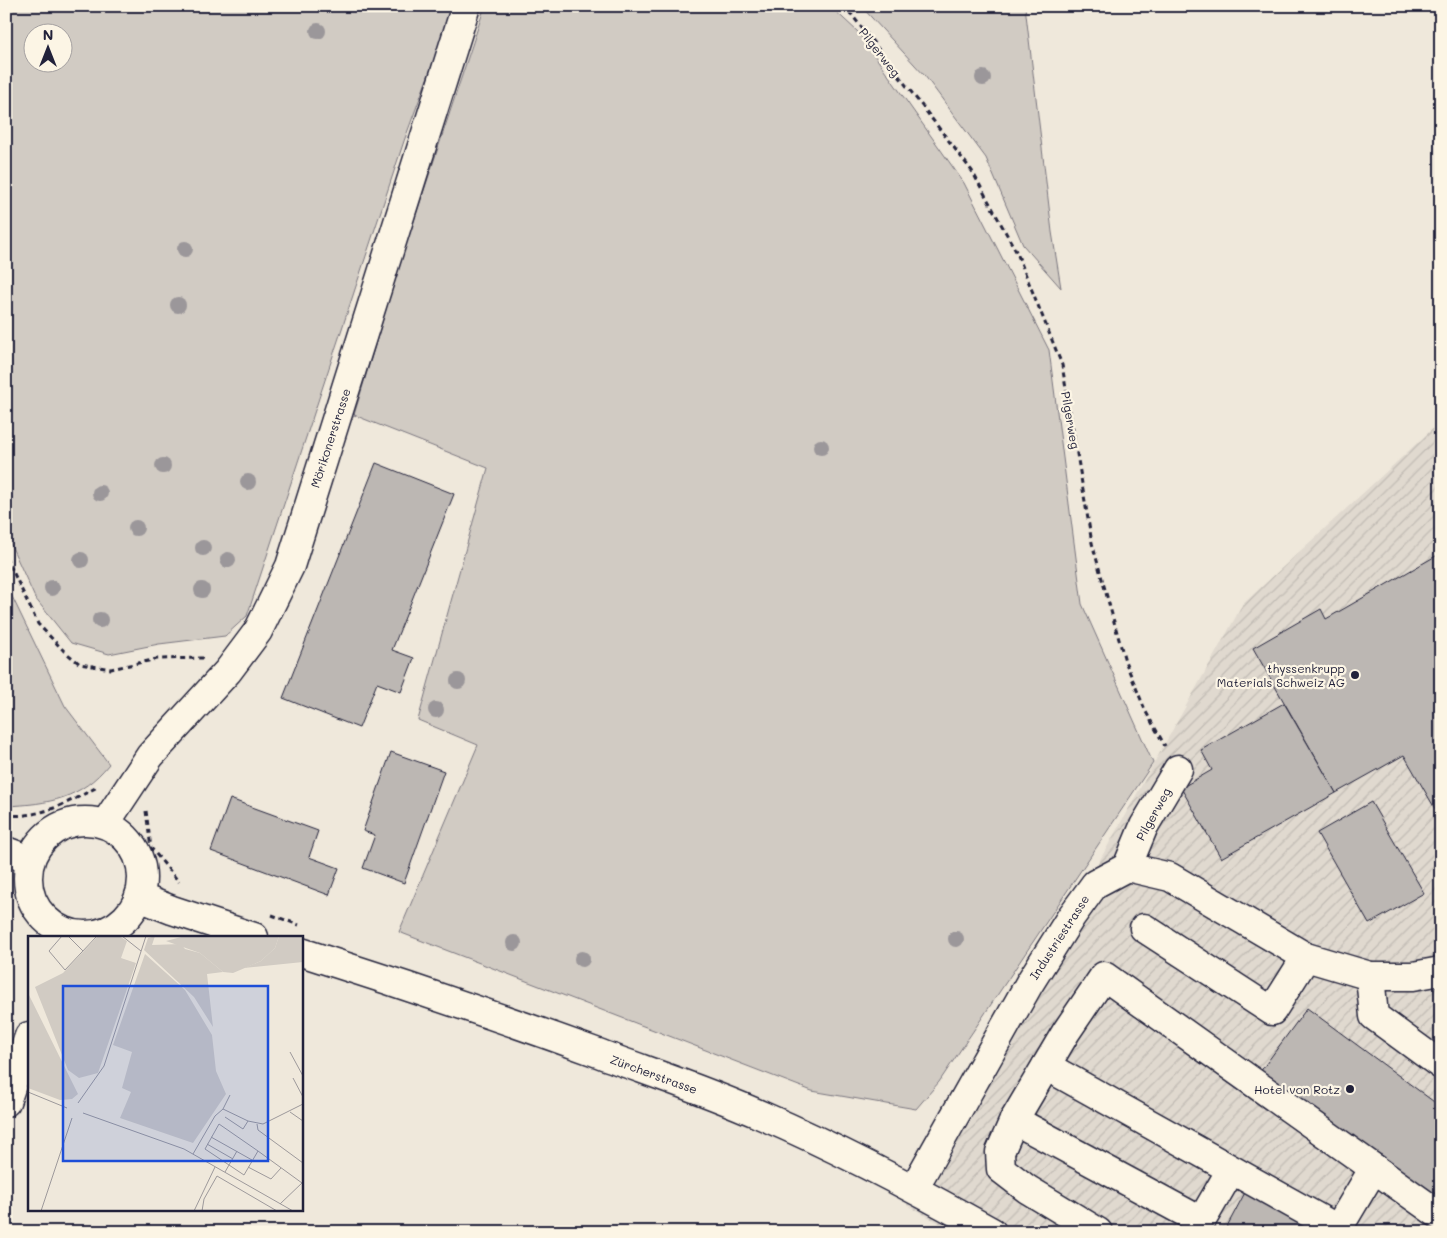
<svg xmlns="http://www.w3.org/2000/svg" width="1447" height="1238" font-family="Mali,sans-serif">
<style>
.industrial{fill:url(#industrial-furrows)}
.green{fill:#d1cbc3;stroke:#7a767f;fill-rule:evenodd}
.building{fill:#bcb7b3;stroke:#22223b}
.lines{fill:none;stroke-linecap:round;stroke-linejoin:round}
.minor-casing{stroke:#22223b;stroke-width:31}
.major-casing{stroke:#22223b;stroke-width:31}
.path{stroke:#22223b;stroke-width:3;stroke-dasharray:5 4;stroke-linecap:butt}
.minor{stroke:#fcf5e5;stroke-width:28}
.major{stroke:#fcf5e5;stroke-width:28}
.tree{fill:#9b979a}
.poi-dot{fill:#22223b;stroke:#fcf5e5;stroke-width:2}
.labels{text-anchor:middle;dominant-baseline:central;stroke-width:4.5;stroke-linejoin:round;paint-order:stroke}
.street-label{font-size:12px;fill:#22223b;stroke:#fcf5e5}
.poi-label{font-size:12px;fill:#22223b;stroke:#fcf5e5;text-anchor:end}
.inset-road{fill:none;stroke:#9d999b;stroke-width:1}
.view{fill:#1d4ed8;fill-opacity:0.15;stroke:#1d4ed8;stroke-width:2.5}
.inset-edge{fill:none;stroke:#22223b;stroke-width:2.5}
</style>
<defs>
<pattern id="industrial-furrows" width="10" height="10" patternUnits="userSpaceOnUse" patternTransform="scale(1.25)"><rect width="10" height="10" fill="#e0d9cf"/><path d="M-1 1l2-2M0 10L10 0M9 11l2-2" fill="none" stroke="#c0bab3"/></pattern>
</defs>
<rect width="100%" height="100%" fill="#efe8db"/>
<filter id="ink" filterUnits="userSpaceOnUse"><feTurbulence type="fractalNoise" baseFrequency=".02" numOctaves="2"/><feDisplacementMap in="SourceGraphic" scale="10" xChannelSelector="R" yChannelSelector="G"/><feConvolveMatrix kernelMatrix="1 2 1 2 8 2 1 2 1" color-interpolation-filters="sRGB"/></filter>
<g filter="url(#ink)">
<polygon class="industrial" points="1441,421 1441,1232 955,1232 907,1205 1243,604"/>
<g class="green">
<path d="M6,6H454L404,141L247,616L225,636L159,644L109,654L71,643L35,598L6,534ZM32,32H62V62H32Z"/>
<polygon points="485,6 830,6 858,32 964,183 1049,350 1082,604 1153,763 939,1082 916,1109 812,1091 399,932 478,745 418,720 488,468 354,415 398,269"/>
<polygon points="861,6 1025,6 1052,232 1061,288 1023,245 986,158 925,76"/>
<path d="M6,584L65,706L109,764C81,799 49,804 6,806Z"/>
</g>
<g class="building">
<polygon points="376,463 454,494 392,650 414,658 401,692 377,683 359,728 283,698"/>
<polygon points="1441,553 1441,819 1404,755 1336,793 1253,648 1321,609 1326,619"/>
<polygon points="1284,703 1336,793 1221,858 1181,788 1212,770 1201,750"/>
<polygon points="391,752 444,771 404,883 363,868 375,835 363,831"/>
<polygon points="230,799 318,831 309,857 339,868 329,895 211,851"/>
<polygon points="1371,802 1424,893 1369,924 1317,833"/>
<polygon points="1307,1008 1441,1107 1441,1204 1260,1072"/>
<polygon points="1249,1185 1320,1232 1224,1232"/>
</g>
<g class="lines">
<g class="minor-casing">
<g id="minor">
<polyline points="105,824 150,756 228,671 258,631 290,566 466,6"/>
<polyline points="1127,867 1144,826 1178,769"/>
<polyline points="1144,928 1272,1011 1306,957"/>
<polyline points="62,937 64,932"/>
<polyline points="1370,976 1374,1016 1441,1065"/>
<polyline points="1046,1066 1338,1229"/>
<polyline points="6,1102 29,1036"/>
<polyline points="1014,1120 1201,1221"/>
<polyline points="914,1188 1029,984 1071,917 1095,884 1127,867 1170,877 1306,957 1370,976 1413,976 1441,971"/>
<polyline points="1098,1232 1027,1189 1001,1169 1000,1152 1014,1120 1066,1032 1104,976 1441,1216"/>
<polyline points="1195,1232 1231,1170"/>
<polyline points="1336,1232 1374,1168"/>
</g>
</g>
<g class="major-casing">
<g id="major">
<circle cx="85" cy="878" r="57"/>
<polyline points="6,851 30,860"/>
<polyline points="139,897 172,910 254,937"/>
<path d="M301,952C402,984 502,1018 601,1054C655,1074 710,1092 763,1116C842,1150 917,1190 992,1232"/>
</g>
</g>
<g class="path">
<polyline points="842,6 852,15 972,171 1017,253 1062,365 1092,543 1125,661 1146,712 1165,746"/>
<polyline points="6,557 38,624 64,651 80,664 111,669 157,659 203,658"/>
<polyline points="146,811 151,848 179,882"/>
<path d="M6,815C38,819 70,802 97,787"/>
<polyline points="272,915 299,925"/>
<polyline points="1018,1226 1028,1232"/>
</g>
<use href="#minor" class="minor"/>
<use href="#major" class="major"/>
</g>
<g class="tree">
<circle cx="318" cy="31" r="8"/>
<circle cx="983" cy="78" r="8"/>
<circle cx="185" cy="249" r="8"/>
<circle cx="178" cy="305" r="8"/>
<circle cx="821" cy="447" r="8"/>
<circle cx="163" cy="466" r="8"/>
<circle cx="248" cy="482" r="8"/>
<circle cx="100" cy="493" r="8"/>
<circle cx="136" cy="528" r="8"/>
<circle cx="203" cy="548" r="8"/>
<circle cx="81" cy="560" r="8"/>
<circle cx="228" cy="560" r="8"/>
<circle cx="52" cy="588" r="8"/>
<circle cx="202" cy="590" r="8"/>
<circle cx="100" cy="620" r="8"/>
<circle cx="458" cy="681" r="8"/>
<circle cx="436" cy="710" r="8"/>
<circle cx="956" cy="939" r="8"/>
<circle cx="514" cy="943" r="8"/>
<circle cx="582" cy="959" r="8"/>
</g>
</g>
<g class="poi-dot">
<circle cx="1355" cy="675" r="5"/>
<circle cx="1350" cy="1089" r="5"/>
</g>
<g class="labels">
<g class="street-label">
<text transform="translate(880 52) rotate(52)">Pilgerweg</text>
<text transform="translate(1071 420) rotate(80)">Pilgerweg</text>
<text transform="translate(330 438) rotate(-72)">Mörikonerstrasse</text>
<text transform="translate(1153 814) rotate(-61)">Pilgerweg</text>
<text transform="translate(1059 937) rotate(-57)">Industriestrasse</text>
<text transform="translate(654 1074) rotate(20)">Zürcherstrasse</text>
</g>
<g class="poi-label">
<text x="1345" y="668">thyssenkrupp<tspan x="1345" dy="14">Materials Schweiz AG</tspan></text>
<text x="1340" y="1089">Hotel von Rotz</text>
</g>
</g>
<g transform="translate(28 936)">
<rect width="275" height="275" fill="#efe8db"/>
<path d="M70,0H91L99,5L93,22L108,27L70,137L51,142L40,134L7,51L35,37ZM127,0L124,9L153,8L157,13L172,17L195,36L179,38L185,91L166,61L116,14L120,2ZM251,0H275V26L216,32L233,25L247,12ZM117,18L157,54L184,99L188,135L198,158L165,207L92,182L103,156L94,152L104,116L85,109ZM0,57L50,158L44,163L32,164L0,152Z" fill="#d1cbc3"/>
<path d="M157,0H251L247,12L233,25L205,37L195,36L172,17L138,5Z" fill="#d1cbc3"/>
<path class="inset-road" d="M34,0L21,15L37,34L69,0M40,0L55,15M94,0L113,15M262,116L275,140M265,142L275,161M0,156L39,172M50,167L76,130L118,0M195,173L220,185L235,188L275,168M195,173L202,159M262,176L275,185M55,177L156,213L265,275M197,181L215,193L220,185M229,188L230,194L275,227M183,201L224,224M179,208L205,223M230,215L216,239L177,213L191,188L230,215L274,247M165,218L187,180L195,173M220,231L243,243L253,232M197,236L209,215M252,268L275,246M13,275L44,182M166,275L187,231M174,275L176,263L189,240L249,275"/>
<path class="view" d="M35,50H240V225H35Z"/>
<rect width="275" height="275" class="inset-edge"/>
</g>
<rect width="1447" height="1238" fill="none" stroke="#fcf5e5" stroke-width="25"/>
<rect x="12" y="12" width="1422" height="1213" fill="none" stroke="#22223b" stroke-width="2" filter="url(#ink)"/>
<g transform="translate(48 48)"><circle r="24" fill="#fcf5e5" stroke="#a5a1a1"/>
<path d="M0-4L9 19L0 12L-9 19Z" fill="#22223b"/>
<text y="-8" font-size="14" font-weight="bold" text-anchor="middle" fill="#22223b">N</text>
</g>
</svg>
